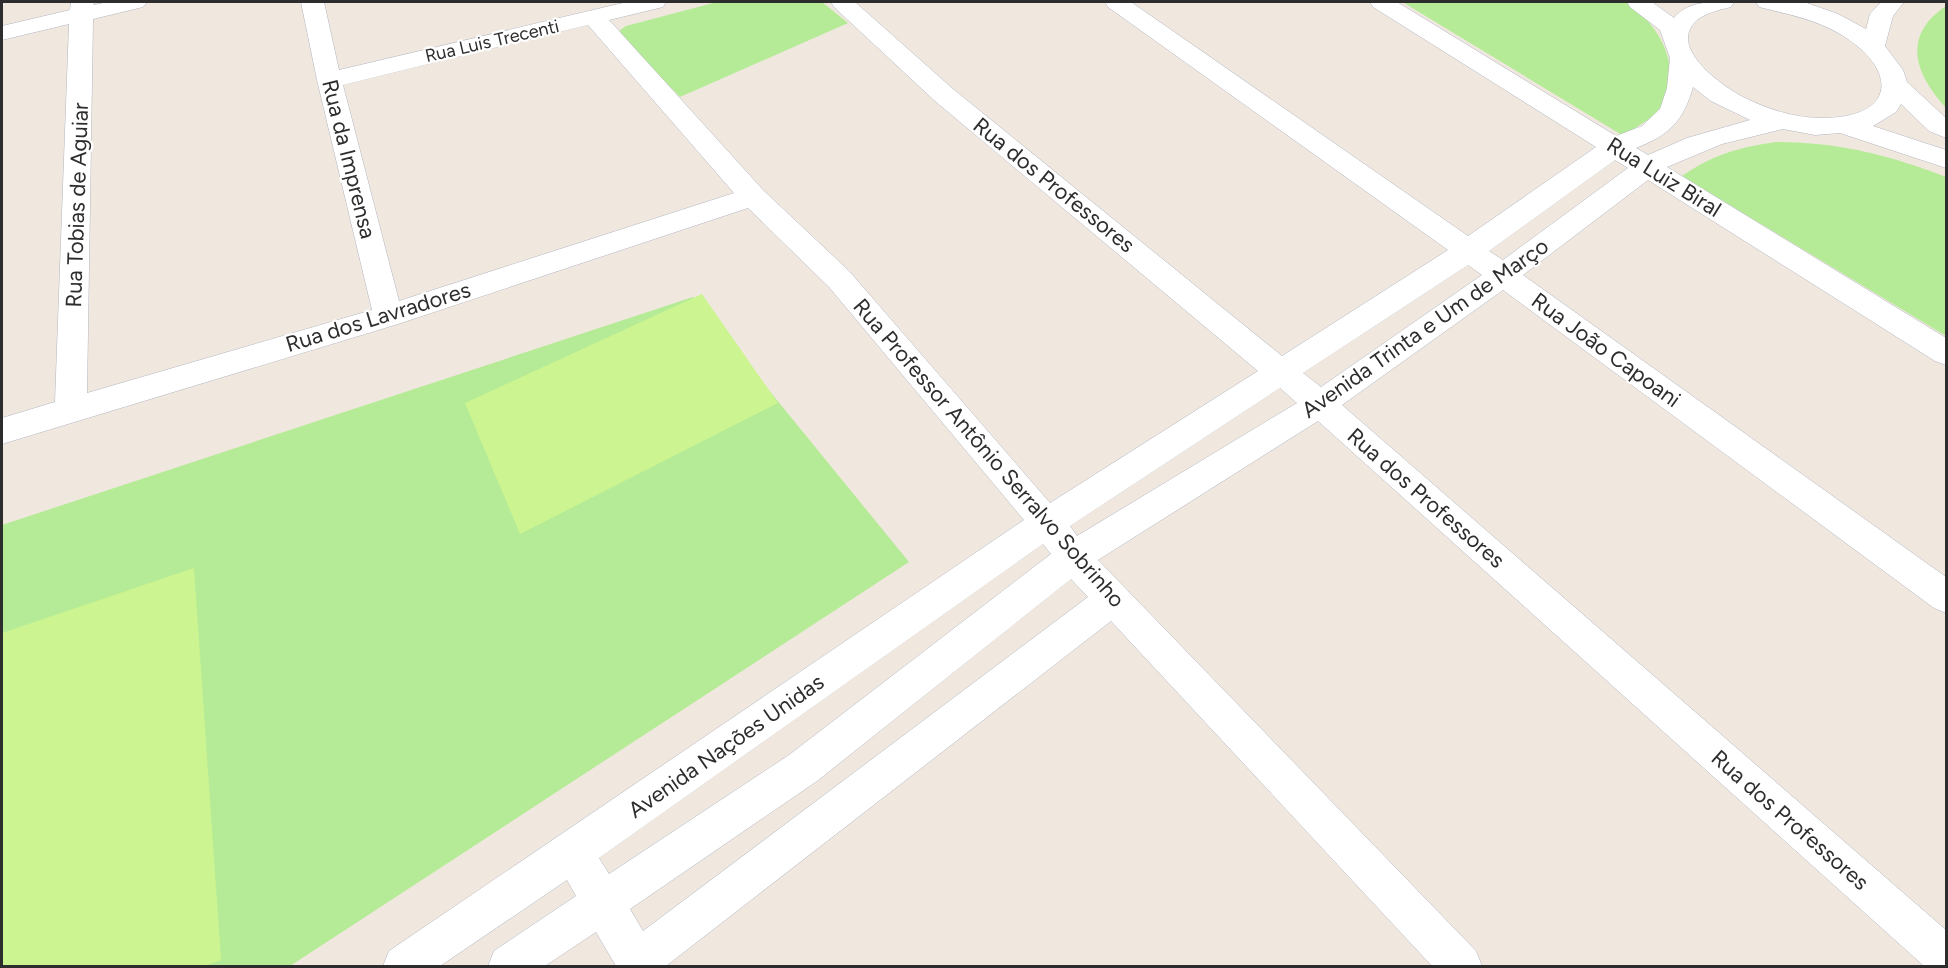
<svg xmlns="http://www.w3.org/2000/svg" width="1948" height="968" font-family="Figtree,sans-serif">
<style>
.green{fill:#b5eb96}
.pitch{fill:#ccf490}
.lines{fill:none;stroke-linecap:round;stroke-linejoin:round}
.minor-casing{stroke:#b2b5c2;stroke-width:1}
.minor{fill:#fff;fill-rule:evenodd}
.labels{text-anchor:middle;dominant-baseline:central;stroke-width:4.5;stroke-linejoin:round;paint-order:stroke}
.far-street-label{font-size:18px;fill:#2d2d2d;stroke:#fff}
.street-label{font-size:22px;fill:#2d2d2d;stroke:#fff}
</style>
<rect width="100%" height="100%" fill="#f0e8de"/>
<g class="green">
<polygon points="717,2 822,2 848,23 680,97 621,36 620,30 626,26"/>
<path d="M1408,2H1627C1657,24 1681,61 1665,99C1658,116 1638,127 1622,135L1404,3Z"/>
<path d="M1946,6V108C1915,74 1901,36 1946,6Z"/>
<path d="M1776,142C1837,142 1890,155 1946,177V336L1682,176C1712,155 1740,147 1776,142Z"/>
<polygon points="693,297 909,562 290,966 2,966 2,525"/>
</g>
<g class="pitch">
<polygon points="702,294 778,403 520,534 465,403"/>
<polygon points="194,568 221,960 205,966 2,966 2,633"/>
</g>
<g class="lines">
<g class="minor-casing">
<path id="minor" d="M71,2H93L94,5L107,2H147L143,7L93,19L87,393L372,310L317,80L301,2H324L339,70L627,2H666L663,7L609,20L763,190L849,271L1050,503L1258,371L935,101L834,7L831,2H855L953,89L1282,356L1448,250L1108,7L1105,2H1131L1468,236L1596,147L1373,7L1370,2H1397L1616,136L1642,126L1660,109L1667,88L1670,58L1660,30L1630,7L1627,2H1652L1674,18C1688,0 1713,2 1734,2L1731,7C1719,10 1703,13 1694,23C1670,50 1724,87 1743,97C1767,109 1794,118 1822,118C1897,118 1899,69 1840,34C1814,19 1787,14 1759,7L1756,2L1807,3L1838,14L1866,29L1870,14L1881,2H1904L1893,16L1885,46L1903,70L1907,82L1946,118V138L1929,131L1901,104L1896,112L1873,126L1946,150V168L1840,133L1815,135L1783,129L1722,144L1667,167L1946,338V365L1935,361L1648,180L1523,275L1946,577V613L1934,608L1503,290L1342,405L1946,930V966H1924L1318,421L1098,560L1476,951L1482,966H1432L1111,621L666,966H616L596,932L545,966H488L494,951L576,896L567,880L440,966H383L389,951L1024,520L829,287L748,208L398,324L2,444V418L55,402L69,24L2,40V26L70,10ZM588,25L734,193L399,301L343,85ZM1693,87L1711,101L1750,120L1687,138L1648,155L1636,148C1669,135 1683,122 1693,87ZM1615,160L1628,168L1503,260L1489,251ZM1468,265L1482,275L1321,387L1303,373ZM1280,388L1297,403L1077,536L1070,526ZM1043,544L1051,554L789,755L609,874L599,858ZM1071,579L1088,597L643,931L630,909L817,781Z"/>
</g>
<use href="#minor" class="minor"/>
</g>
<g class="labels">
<g class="far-street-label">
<text transform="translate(492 41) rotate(-13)">Rua Luis Trecenti</text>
</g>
<g class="street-label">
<text transform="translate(349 159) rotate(76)">Rua da Imprensa</text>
<text transform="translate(1664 177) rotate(32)">Rua Luiz Biral</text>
<text transform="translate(1054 185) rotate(39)">Rua dos Professores</text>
<text transform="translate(77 205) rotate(-88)">Rua Tobias de Aguiar</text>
<text transform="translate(378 317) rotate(-17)">Rua dos Lavradores</text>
<text transform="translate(1425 328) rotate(-35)">Avenida Trinta e Um de Março</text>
<text transform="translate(1606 350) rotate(36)">Rua João Capoani</text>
<text transform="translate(989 453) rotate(49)">Rua Professor Antônio Serralvo Sobrinho</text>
<text transform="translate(1426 498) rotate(41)">Rua dos Professores</text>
<text transform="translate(726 746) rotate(-35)">Avenida Nações Unidas</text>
<text transform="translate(1790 820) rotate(41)">Rua dos Professores</text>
</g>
</g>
<rect width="1948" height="968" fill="none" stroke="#2d2d2d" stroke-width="6"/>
</svg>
